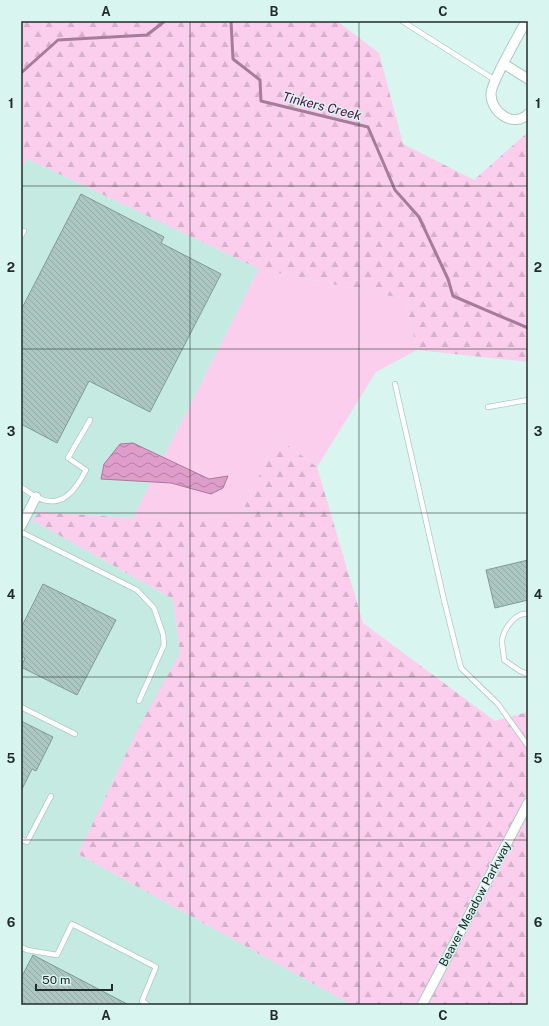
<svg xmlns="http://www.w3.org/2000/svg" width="549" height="1026" font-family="'Public Sans',sans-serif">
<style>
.built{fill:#c5eae2}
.grass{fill:#faceec}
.forest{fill:url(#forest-firs)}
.water{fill:url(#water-waves);stroke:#a67b9b}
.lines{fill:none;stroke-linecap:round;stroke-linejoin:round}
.stream{stroke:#a67b9b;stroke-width:3}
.building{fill:url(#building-back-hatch);stroke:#809a95}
.lane-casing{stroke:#aec9c4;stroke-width:6}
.street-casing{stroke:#aec9c4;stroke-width:11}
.lane{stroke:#fff;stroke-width:4.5}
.street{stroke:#fff;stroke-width:9}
.grid{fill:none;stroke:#222c2a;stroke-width:1;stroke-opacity:0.55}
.labels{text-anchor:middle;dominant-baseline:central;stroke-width:3;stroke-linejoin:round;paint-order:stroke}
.street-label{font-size:12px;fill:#222c2a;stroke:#d9f5f0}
.water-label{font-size:13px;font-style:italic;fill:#5a0f4b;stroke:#d9f5f0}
.neatline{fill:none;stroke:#222c2a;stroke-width:1.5}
.grid-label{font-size:13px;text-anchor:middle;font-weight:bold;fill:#222c2a}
</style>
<defs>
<pattern id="forest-firs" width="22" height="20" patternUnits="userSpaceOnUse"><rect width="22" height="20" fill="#faceec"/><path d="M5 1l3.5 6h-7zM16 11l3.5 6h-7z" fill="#d6b1cb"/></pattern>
<pattern id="water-waves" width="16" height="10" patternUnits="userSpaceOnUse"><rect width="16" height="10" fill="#de9dcb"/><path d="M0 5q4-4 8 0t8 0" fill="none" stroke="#b480a5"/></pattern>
<pattern id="building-back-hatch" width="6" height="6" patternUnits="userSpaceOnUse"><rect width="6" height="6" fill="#acc7c1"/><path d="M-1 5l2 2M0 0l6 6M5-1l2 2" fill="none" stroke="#94aba6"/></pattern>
</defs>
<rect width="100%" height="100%" fill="#d9f5f0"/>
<polygon class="built" points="28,159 259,269 133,518 40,512 32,520 173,599 180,653 78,854 352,1005 21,1005 21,168"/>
<polygon class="grass" points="259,269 405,299 417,350 376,372 317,467 277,437 240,517 133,518"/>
<g class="forest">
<polygon points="21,21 337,21 379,53 403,144 474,180 528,132 528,362 417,350 405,299 259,269 28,159 21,168"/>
<polygon points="277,437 317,467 363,623 495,721 528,712 528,1005 352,1005 78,854 138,729 180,653 173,599 32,520 40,512 133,518 240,517"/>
</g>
<polygon class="water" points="133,443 209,479 228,476 223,488 211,494 171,483 101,479 104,464 120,444"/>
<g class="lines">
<g class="stream">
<polyline points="231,21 233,59 260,80 261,101 368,127 395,190 419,217 448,279 453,296 528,328"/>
<polyline points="21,73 58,40 147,35 165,21"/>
</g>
</g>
<g class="building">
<polygon points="81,194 164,237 161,243 221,274 150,412 89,381 57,443 21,424 21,310"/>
<polygon points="528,560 528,600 495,608 486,570"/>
<polygon points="43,584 116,620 77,695 21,667 25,658 21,656 21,628"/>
<polygon points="21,721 53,737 36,771 32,769 21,791"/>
<polygon points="33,955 129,1005 21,1005 21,978"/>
</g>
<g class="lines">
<g class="lane-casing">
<g id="lane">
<polyline points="402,21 495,80"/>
<polyline points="21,236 24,231"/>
<polyline points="395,384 444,600 461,668 498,704 528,746"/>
<polyline points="488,407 528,400"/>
<path d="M21,487C29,492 39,501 50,501C68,503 79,483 86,470L68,458L90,420"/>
<polyline points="21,532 137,590 154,608 163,634 164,645 139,701"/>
<path d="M528,614C515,612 503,630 502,641C502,647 504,654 504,660L520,671L528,674"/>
<polyline points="21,707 75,734"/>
<polyline points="21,839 27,842 51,796"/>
<polyline points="21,947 27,950 57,955 72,924 156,967 142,1001 148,1005"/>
</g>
</g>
<g class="street-casing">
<g id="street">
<path d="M526,21C519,35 491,82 491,94C491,113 514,128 528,114"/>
<polyline points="504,64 528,79"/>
<polyline points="21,526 36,497"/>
<polyline points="422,1005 528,803"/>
</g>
</g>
<use href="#lane" class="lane"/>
<use href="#street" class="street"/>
</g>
<path class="grid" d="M190,21V1005M359,21V1005M21,186H528M21,349H528M21,513H528M21,677H528M21,840H528"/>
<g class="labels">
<g class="street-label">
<text transform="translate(475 904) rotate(-62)">Beaver Meadow Parkway</text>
</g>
<g class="water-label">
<text transform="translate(322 106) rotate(14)">Tinkers Creek</text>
</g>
</g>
<rect width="549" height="1026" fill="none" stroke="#d9f5f0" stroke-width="44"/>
<path d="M36 984v6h76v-6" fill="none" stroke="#222c2a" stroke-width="2"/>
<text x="42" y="984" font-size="12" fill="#222c2a" stroke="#d9f5f0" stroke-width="3" paint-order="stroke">50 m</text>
<rect x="22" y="22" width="505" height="982" class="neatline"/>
<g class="grid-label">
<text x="106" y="16">A</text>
<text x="274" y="16">B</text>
<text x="443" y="16">C</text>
<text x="11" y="108">1</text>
<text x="538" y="108">1</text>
<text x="11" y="272">2</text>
<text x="538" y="272">2</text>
<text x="11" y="436">3</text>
<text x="538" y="436">3</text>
<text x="11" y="599">4</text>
<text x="538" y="599">4</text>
<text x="11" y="763">5</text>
<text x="538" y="763">5</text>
<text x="11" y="927">6</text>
<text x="538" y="927">6</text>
<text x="106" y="1020">A</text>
<text x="274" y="1020">B</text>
<text x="443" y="1020">C</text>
</g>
</svg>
